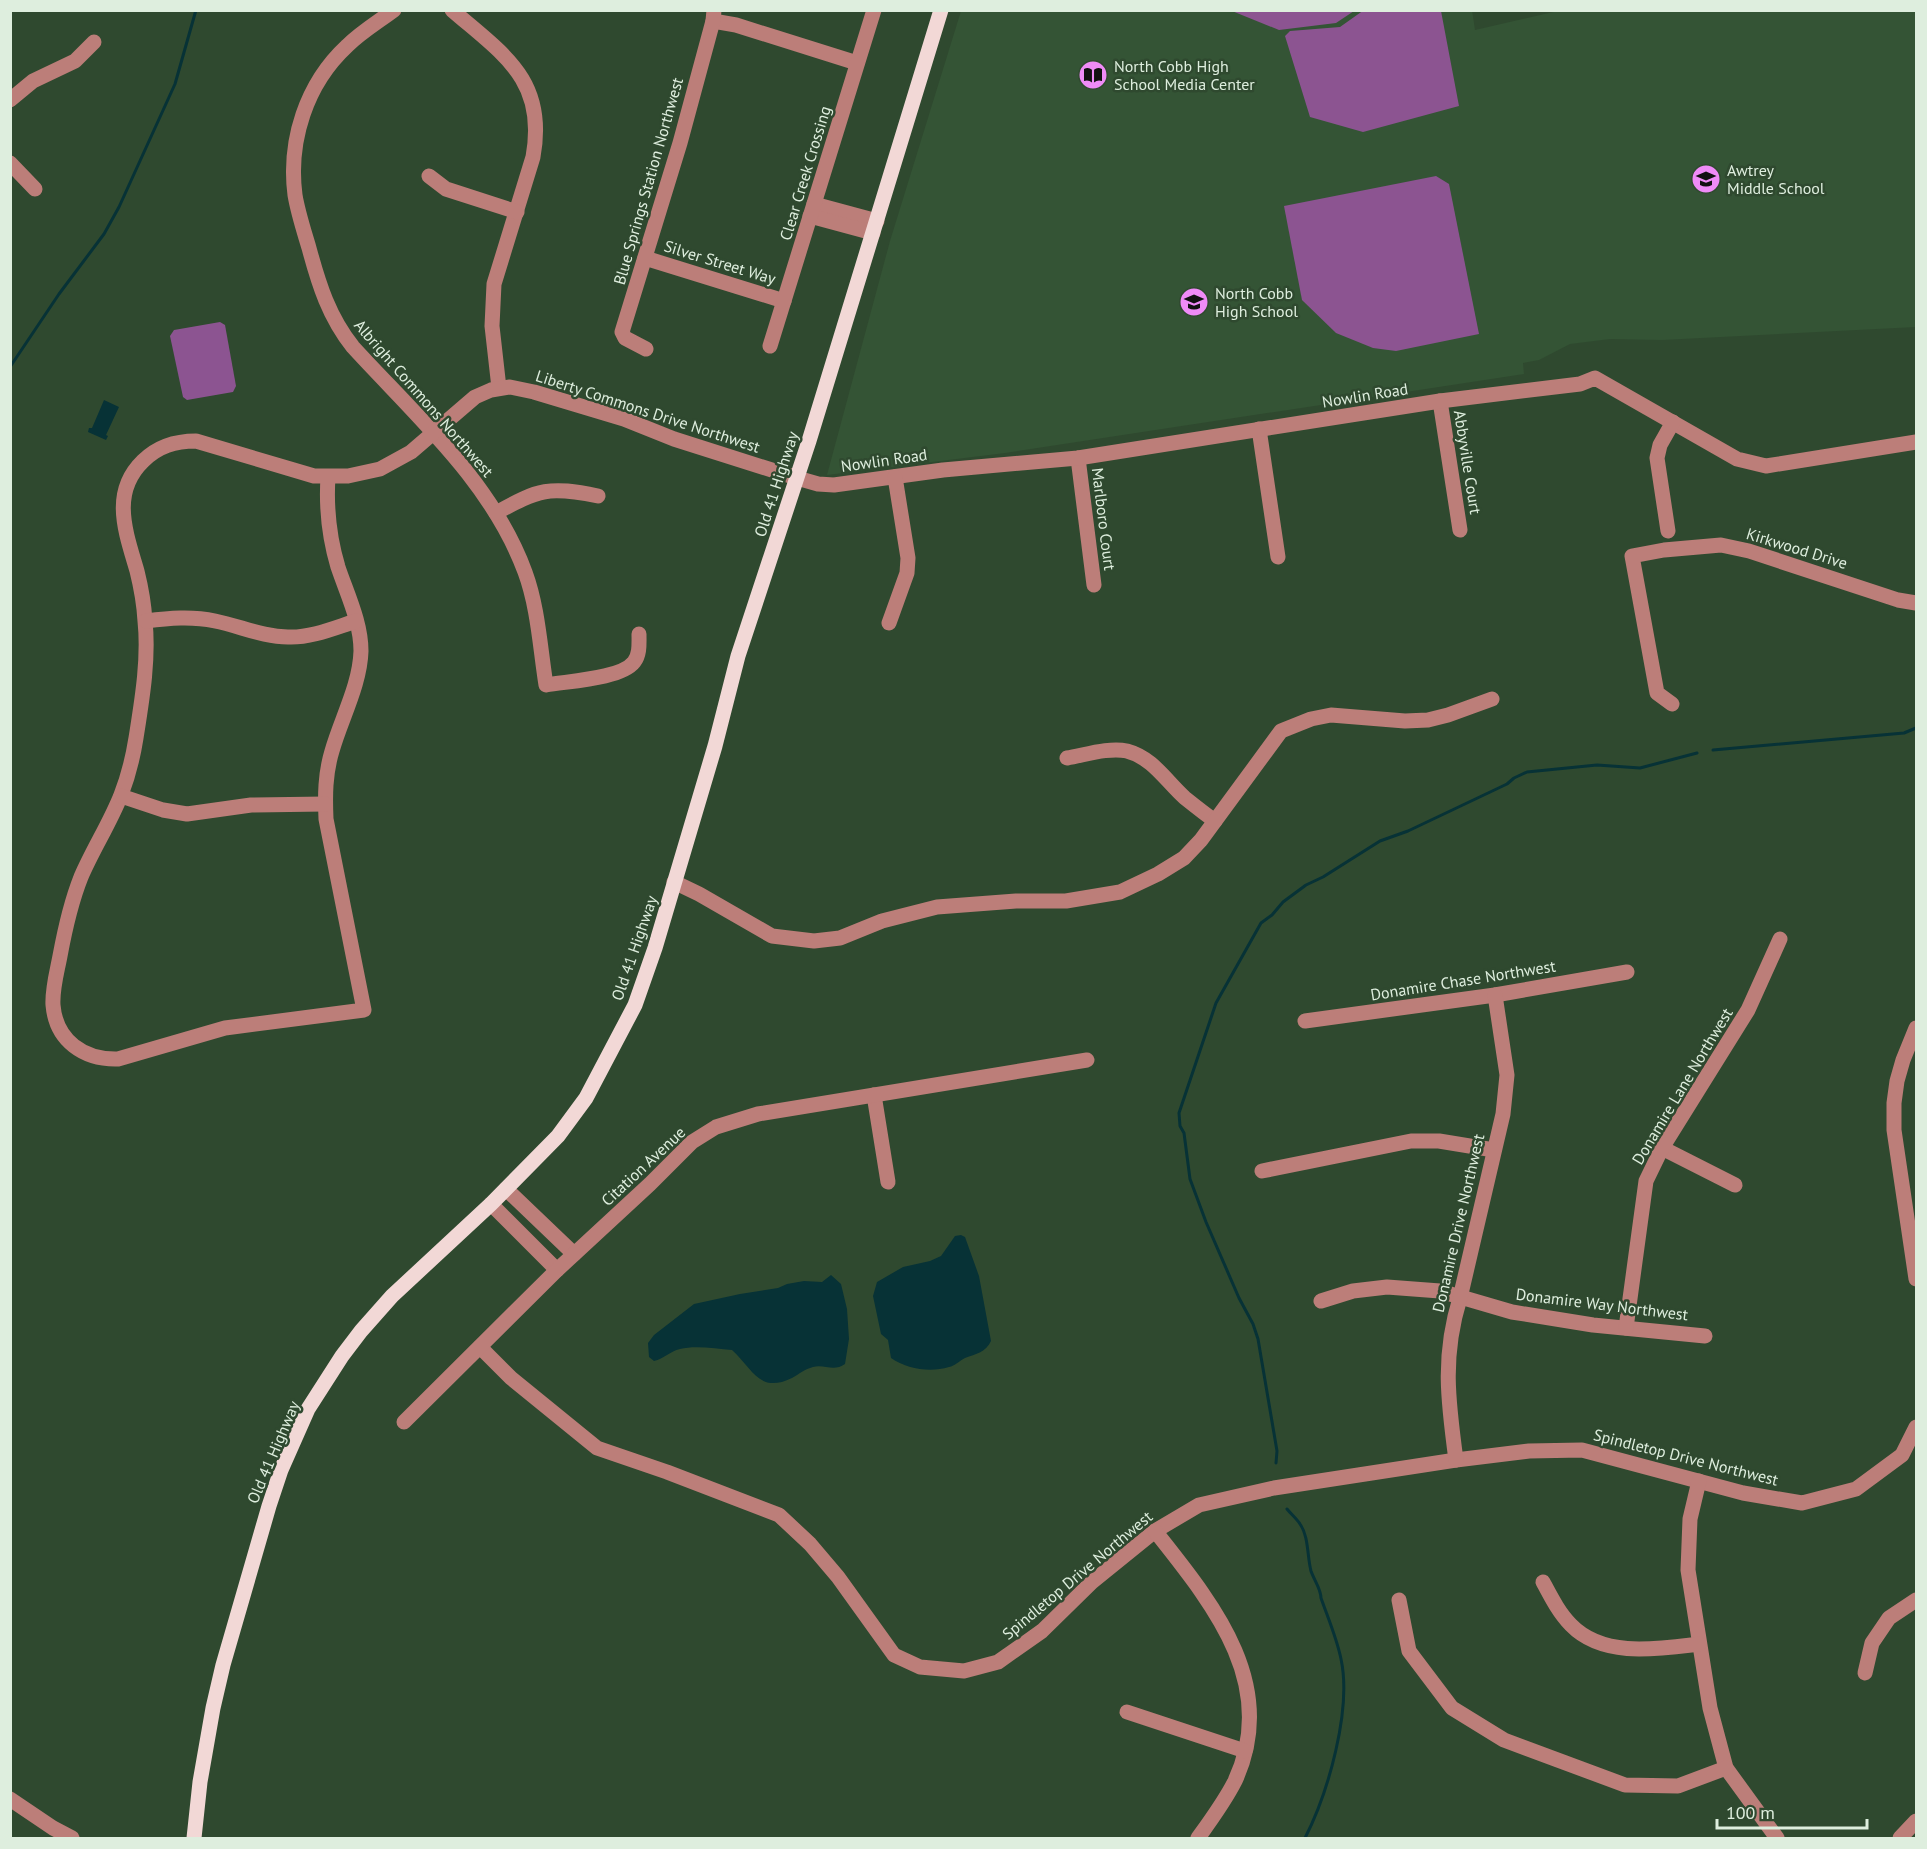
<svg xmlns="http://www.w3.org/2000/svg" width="1927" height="1849" font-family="'PT Sans',sans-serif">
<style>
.built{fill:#345435}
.green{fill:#8c5491}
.water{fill:#073236}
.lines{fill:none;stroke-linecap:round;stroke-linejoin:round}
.stream{stroke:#073236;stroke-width:3}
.minor{stroke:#bc7e79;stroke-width:15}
.major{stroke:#f2d8d6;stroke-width:15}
.labels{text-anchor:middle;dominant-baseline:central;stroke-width:5;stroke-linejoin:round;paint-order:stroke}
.poi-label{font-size:16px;fill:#deeede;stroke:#2f492f;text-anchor:start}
.street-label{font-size:16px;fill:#deeede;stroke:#2f492f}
</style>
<rect width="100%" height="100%" fill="#2f492f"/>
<polygon class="built" points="1472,10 1475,30 1562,10 1916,11 1916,327 1662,340 1610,339 1570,344 1539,360 1523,363 1524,374 1005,453 827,475 890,241 961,11"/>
<g class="green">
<polygon points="1364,10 1441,11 1459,106 1363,132 1310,117 1285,36 1290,31 1340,27"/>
<polygon points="1232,11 1354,11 1336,23 1279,30"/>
<polygon points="1436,176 1449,184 1479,334 1396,351 1373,348 1336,333 1302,300 1284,206"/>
<polygon points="220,322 225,325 236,386 233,392 187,400 183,397 170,336 174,330"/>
</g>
<g class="water">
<polygon points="104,400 119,407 106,435 108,436 106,440 88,432 89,428 92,428"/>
<path d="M961,1235L965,1237L979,1276L991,1341C986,1352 976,1354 965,1358C959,1361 955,1366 949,1367C930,1373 907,1369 891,1358L888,1340L881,1334L873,1296L877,1282L903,1267L930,1261L941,1256L955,1236Z"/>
<path d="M831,1275L841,1284L847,1309L849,1339L845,1364C834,1372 824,1364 813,1367C805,1369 799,1374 792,1378C759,1394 753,1369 732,1350C716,1349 696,1345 680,1349C670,1351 664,1359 654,1361L649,1357L648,1343L654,1335L694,1304L740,1294L778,1288L787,1284L804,1281L822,1282Z"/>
</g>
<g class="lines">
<g class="stream">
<polyline points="10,367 59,294 104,234 119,207 175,84 196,10"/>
<polyline points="1713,750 1904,733 1916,728"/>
<polyline points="1276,1463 1277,1451 1258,1339 1253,1324 1239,1298 1206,1222 1190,1179 1184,1133 1180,1126 1179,1113 1216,1003 1261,923 1272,915 1283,902 1306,885 1323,877 1380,841 1408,831 1507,784 1514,778 1527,772 1597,765 1640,768 1697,753"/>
<path d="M1287,1509C1291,1514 1297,1519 1300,1524C1309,1537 1307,1556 1311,1571C1314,1580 1321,1589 1321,1598C1328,1618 1337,1639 1341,1659C1352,1710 1328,1793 1305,1838"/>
</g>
<g class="minor">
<path d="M394,10C378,22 361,32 347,46C306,84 288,141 295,195C298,213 304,231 309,248C319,285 329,317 353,347C416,416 492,482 525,572C538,607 540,647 546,685C567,681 621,679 634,662C640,654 639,644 639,634"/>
<path d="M452,10C504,55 547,80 533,157L494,284L492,326L499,388"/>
<polyline points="713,21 736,25 857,63"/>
<polyline points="10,100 33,81 75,61 94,42"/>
<polyline points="10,163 35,189"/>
<polyline points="429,176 446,189 517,212"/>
<polyline points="814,204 877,221"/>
<polyline points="810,216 873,233"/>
<polyline points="645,258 784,301"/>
<polyline points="770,346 874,10"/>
<polyline points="646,349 625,338 622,332 680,143 713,21 714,10"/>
<polyline points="1440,401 1460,530"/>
<polyline points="1259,429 1278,557"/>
<polyline points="1078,458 1094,585"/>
<path d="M328,477C326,508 329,537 338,567C347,594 361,622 361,651C360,685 341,719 332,751C325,774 325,796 326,819L364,1010L225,1028L118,1059C84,1060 56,1041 53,1005C52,989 57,972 60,956C65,929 71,902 81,877C93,849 110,823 121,795C128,777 133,757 136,738C142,700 149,659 145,621C144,604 141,587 137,571C126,533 110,493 143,461C158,446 175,441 196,441L314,476H348L380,469L411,452L475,397L491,390L510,387L534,392L624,419L674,439L797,478L818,484L834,485L943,470L1078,458L1440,401L1580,384L1595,378L1737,459L1766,466L1916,442"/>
<path d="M496,513C539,489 549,486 598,496"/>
<polyline points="1668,531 1657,458 1660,445 1673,422"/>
<path d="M146,621C169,618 192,616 215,621C240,626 263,637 288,637C311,638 334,628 356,621"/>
<polyline points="889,623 907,573 908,558 895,477"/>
<polyline points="1672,704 1657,693 1632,556 1664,550 1721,545 1749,551 1898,600 1916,603"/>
<path d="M1067,758C1085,755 1109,747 1127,751C1153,758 1166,781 1185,798C1195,806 1205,814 1215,821"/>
<polyline points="121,796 163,810 187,814 251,805 325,804"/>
<polyline points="674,882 699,894 772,936 814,941 840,938 882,921 937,907 1016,901 1066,901 1120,892 1158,874 1184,858 1201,840 1281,731 1311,719 1331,715 1405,721 1428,720 1448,715 1492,699"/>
<polyline points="1305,1021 1495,995 1627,972"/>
<polyline points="1916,1028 1903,1060 1897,1081 1894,1103 1894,1130 1916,1279"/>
<polyline points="874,1095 888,1182"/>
<polyline points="1662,1148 1735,1185"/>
<polyline points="1262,1171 1411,1141 1439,1141 1494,1150"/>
<polyline points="506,1189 574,1254"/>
<polyline points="491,1204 557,1270"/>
<polyline points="1321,1301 1353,1291 1387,1287 1440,1291 1512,1312 1593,1325 1705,1336"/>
<polyline points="1626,1328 1646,1181 1662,1148 1748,1010 1780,939"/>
<polyline points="480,1347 511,1378 597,1448 667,1472 779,1515 810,1544 838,1577 894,1655 920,1667 964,1671 998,1662 1042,1631 1092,1582 1155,1531 1199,1505 1274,1488 1456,1460 1529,1451 1582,1450 1743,1493 1802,1503 1856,1489 1902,1455 1916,1427"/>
<polyline points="404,1422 557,1270 650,1184 692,1142 716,1127 758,1114 1087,1060"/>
<path d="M1456,1460C1448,1401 1442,1356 1460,1298L1503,1114L1507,1075L1495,995"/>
<polyline points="1699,1481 1690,1519 1688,1570 1710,1708 1726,1768 1777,1838"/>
<path d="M1155,1531C1212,1603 1280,1684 1235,1781C1225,1801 1211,1820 1198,1838"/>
<path d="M1543,1582C1551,1597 1559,1613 1571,1625C1603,1658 1657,1649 1699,1644"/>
<polyline points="1399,1600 1409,1651 1452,1708 1504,1740 1625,1785 1678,1786 1726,1768"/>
<polyline points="1865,1673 1872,1643 1889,1618 1916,1600"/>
<polyline points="1127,1712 1245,1751"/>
<polyline points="10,1799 53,1828 72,1838"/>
<polyline points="1900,1838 1916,1821"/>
</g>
<polyline class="major" points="194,1838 200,1782 213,1708 223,1665 269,1506 281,1470 308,1409 342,1356 361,1331 392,1296 491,1204 558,1136 586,1098 635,1005 655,948 715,746 738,656 809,441 941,10"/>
</g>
<defs>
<g id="library-disc" transform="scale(1.5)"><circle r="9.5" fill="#ef8bf7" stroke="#2f492f"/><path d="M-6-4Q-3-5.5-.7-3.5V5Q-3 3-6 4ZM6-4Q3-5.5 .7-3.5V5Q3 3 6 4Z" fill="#111"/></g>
<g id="school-disc" transform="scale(1.5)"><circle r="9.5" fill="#ef8bf7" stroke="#2f492f"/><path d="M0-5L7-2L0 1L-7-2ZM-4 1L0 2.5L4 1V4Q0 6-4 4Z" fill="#111"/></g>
</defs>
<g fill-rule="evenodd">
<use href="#library-disc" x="1093" y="75"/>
<use href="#school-disc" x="1706" y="179"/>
<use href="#school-disc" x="1194" y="302"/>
</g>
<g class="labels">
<g class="poi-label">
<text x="1114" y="66">North Cobb High<tspan x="1114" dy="18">School Media Center</tspan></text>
<text x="1727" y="170">Awtrey<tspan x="1727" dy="18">Middle School</tspan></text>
<text x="1215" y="293">North Cobb<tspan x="1215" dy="18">High School</tspan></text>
</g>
<g class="street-label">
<text transform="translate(805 173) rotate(-73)">Clear Creek Crossing</text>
<text transform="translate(648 181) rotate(-74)">Blue Springs Station Northwest</text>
<text transform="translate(720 262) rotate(17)">Silver Street Way</text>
<text transform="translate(1365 395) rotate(-9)">Nowlin Road</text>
<text transform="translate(424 398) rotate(49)">Albright Commons Northwest</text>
<text transform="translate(648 411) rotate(18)">Liberty Commons Drive Northwest</text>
<text transform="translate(884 460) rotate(-8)">Nowlin Road</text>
<text transform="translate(1468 462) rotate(81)">Abbyville Court</text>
<text transform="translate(776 484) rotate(-72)">Old 41 Highway</text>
<text transform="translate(1104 519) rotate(83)">Marlboro Court</text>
<text transform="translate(1797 548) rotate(17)">Kirkwood Drive</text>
<text transform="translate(634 948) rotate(-71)">Old 41 Highway</text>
<text transform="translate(1463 980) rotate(-9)">Donamire Chase Northwest</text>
<text transform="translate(1682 1086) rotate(-59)">Donamire Lane Northwest</text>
<text transform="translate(643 1166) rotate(-43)">Citation Avenue</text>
<text transform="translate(1458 1223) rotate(-77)">Donamire Drive Northwest</text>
<text transform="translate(1602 1304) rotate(7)">Donamire Way Northwest</text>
<text transform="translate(273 1452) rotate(-67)">Old 41 Highway</text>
<text transform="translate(1686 1457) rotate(14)">Spindletop Drive Northwest</text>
<text transform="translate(1077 1575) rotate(-40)">Spindletop Drive Northwest</text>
</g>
</g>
<rect width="1927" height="1849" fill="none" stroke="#deeede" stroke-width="24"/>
<path d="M1717 1819v9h150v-9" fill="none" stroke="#deeede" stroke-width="3"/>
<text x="1726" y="1819" font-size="18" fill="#deeede" stroke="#2f492f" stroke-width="4.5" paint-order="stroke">100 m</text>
</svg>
